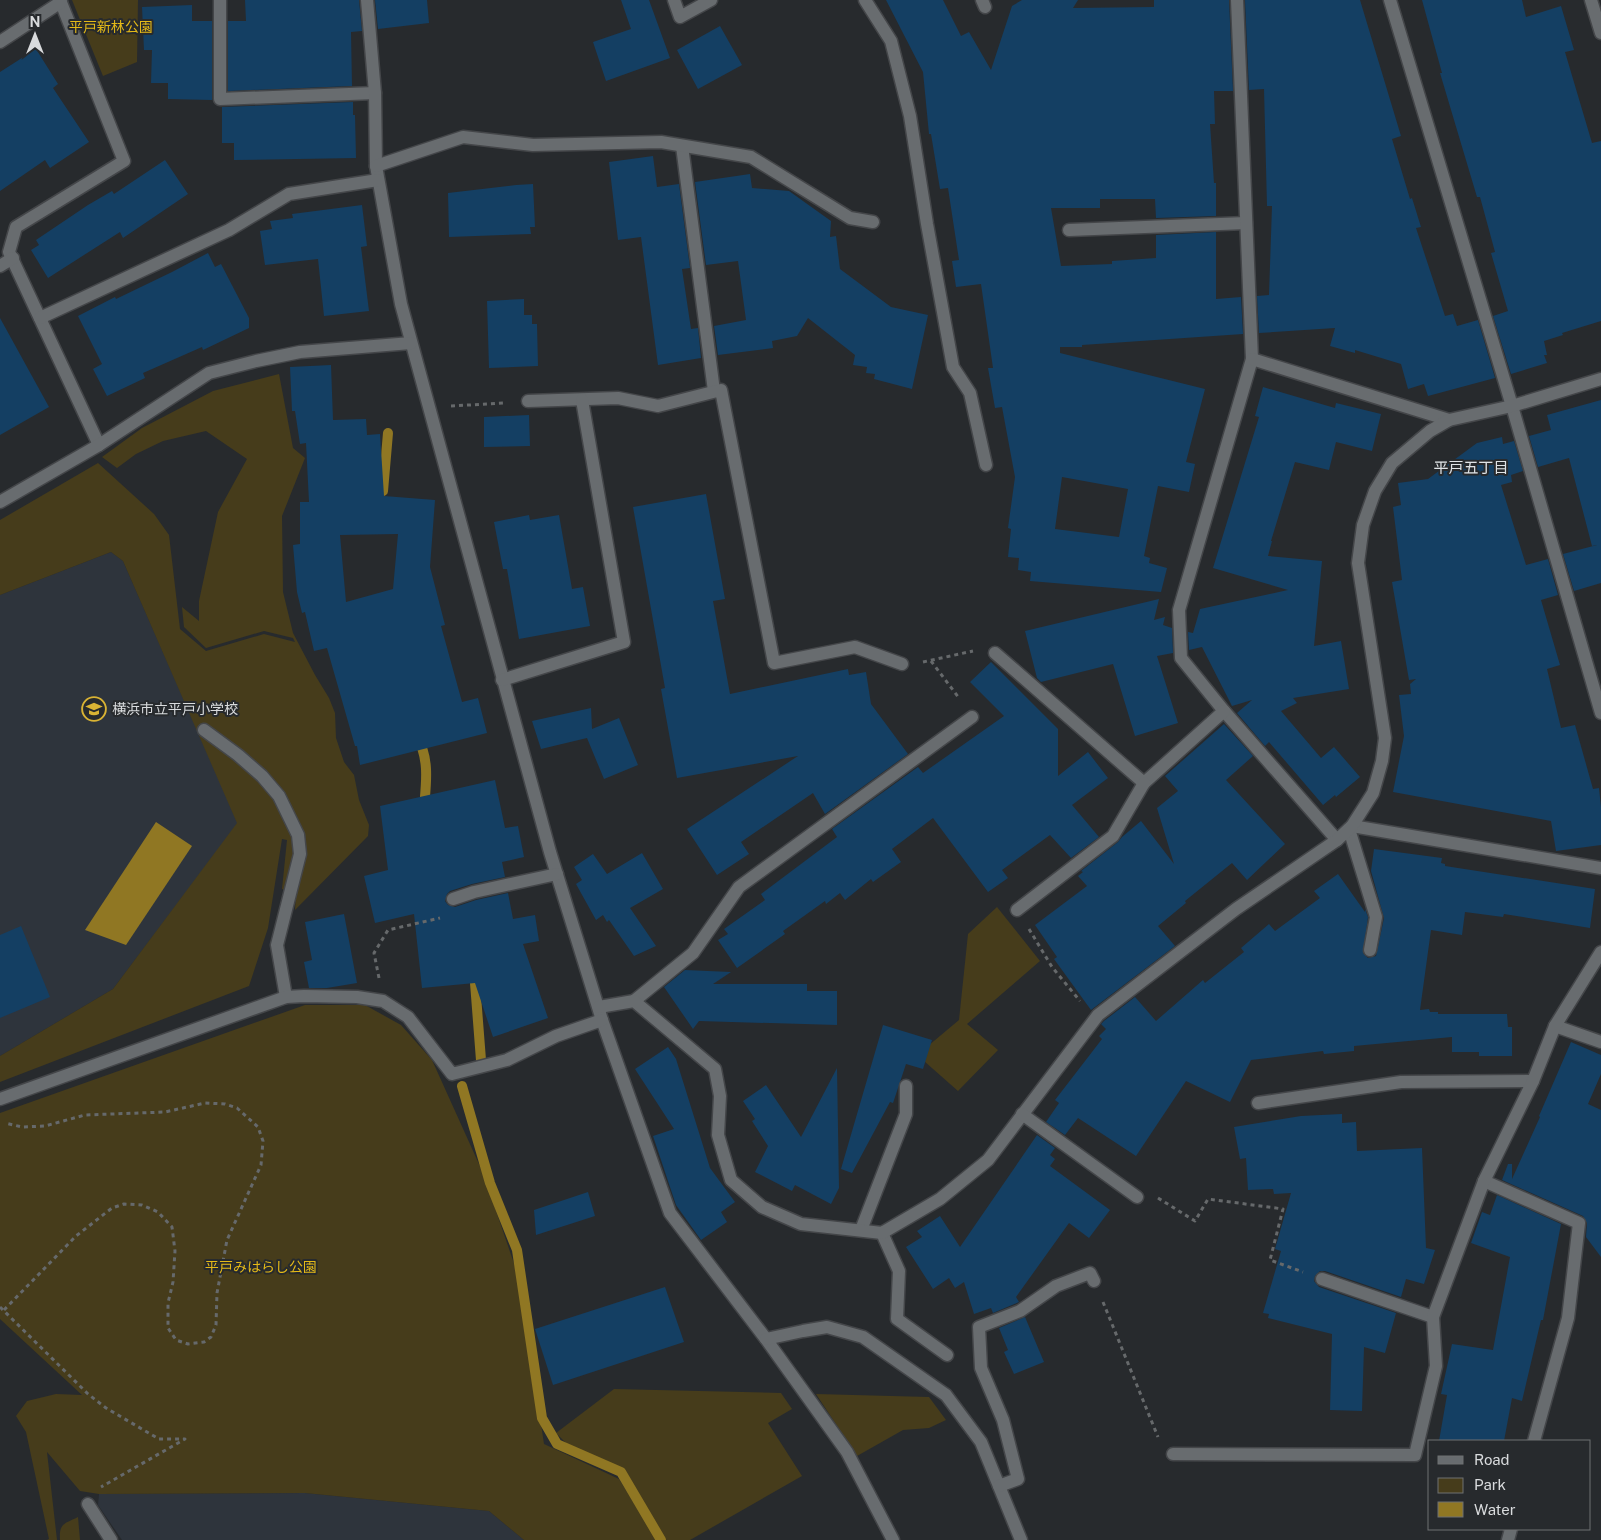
<svg xmlns="http://www.w3.org/2000/svg" width="1601" height="1540" font-family="'Public Sans','Noto Sans JP',sans-serif">
<style>
.built{fill:#2e343c}
.green{fill:#463c1b}
.water{fill:#907723}
.lines{fill:none;stroke-linecap:round;stroke-linejoin:round}
.stream{stroke:#907723;stroke-width:10}
.building{fill:#143f63;fill-rule:evenodd}
.service-casing{stroke:#444649;stroke-width:15}
.minor-casing{stroke:#444649;stroke-width:15}
.path{stroke:#66696b;stroke-width:3;stroke-dasharray:4 4;stroke-linecap:butt}
.service{stroke:#686c6f;stroke-width:12}
.minor{stroke:#686c6f;stroke-width:12}
.labels{text-anchor:middle;dominant-baseline:central;stroke-width:4;stroke-linejoin:round;paint-order:stroke}
.park-label{font-size:14px;fill:#e4b918;stroke:#272a2d}
.poi-label{font-size:14px;fill:#d9dbdd;stroke:#272a2d;text-anchor:start}
.neighbourhood-label{font-size:15px;fill:#dfe3e6;stroke:#272a2d}
</style>
<rect width="100%" height="100%" fill="#272a2d"/>
<g class="built">
<polygon points="111,552 123,561 238,823 113,989 0,1056 0,595"/>
<polygon points="305,1493 489,1511 524,1540 122,1540 98,1505 99,1494"/>
</g>
<g class="green">
<polygon points="72,0 138,0 137,62 103,76"/>
<polygon points="279,374 293,448 305,458 282,516 283,592 293,633 315,675 329,698 335,713 336,738 344,762 354,775 359,800 369,825 368,836 295,910 296,893 282,889 287,840 282,839 268,928 249,986 0,1082 0,1056 113,989 237,823 123,561 111,552 0,595 0,520 98,463 154,514 169,535 180,629 206,651 264,634 295,642 293,638 264,631 206,648 184,627 182,607 199,621 199,601 218,512 247,459 206,431 163,441 136,454 117,468 102,457 142,428 213,391"/>
<polygon points="997,907 1040,961 967,1024 998,1050 958,1091 924,1061 928,1046 959,1020 968,934"/>
<polygon points="305,1005 365,1005 401,1025 432,1060 483,1173 519,1278 544,1444 619,1479 657,1540 524,1540 489,1511 305,1493 99,1494 80,1491 47,1452 57,1540 47,1540 49,1539 26,1432 16,1416 27,1401 56,1394 82,1395 0,1319 0,1113"/>
<polygon points="614,1389 781,1393 792,1409 768,1423 802,1476 690,1540 666,1540 623,1470 569,1446 556,1433"/>
<polygon points="816,1394 929,1397 946,1420 929,1428 903,1430 857,1456"/>
<path d="M78,1517L80,1540H60C59,1523 64,1524 78,1517Z"/>
</g>
<polygon class="water" points="156,822 192,846 126,945 85,930"/>
<g class="lines">
<g class="stream">
<polyline points="383,491 388,433"/>
<path d="M417,737C430,759 426,784 424,808"/>
<polyline points="474,970 481,1060"/>
<polyline points="462,1086 490,1183 517,1250 542,1418 557,1444 621,1472 661,1540"/>
</g>
</g>
<g class="building">
<polygon points="245,0 359,0 362,31 351,32 352,86 228,91 228,21 246,21"/>
<polygon points="375,0 427,0 429,23 378,29"/>
<polygon points="621,0 649,0 670,58 606,81 593,42 631,29"/>
<path d="M886,0H943L961,36L969,32L991,70L1012,6L1022,0H1078L1073,8L1154,7V0H1229L1233,91H1214L1215,124H1210L1214,183H1216V216L1156,218L1155,199H1100V208H1051L1061,266L1112,264V261L1156,258V235L1216,232V299L1241,297L1243,334L1082,345V347H1060V353L1205,389L1186,462L1195,464L1189,492L1158,486L1144,556L1150,558L1149,563L1167,568L1161,592L1030,581L1031,572L1018,570L1019,558L1008,557L1011,529L1008,528L1015,477L1002,407L995,408L988,368H993L981,284L956,287L952,261L959,260L948,188L940,189L931,134H929L923,72ZM1062,477L1128,489L1119,537L1055,529Z"/>
<polygon points="1245,0 1360,0 1401,136 1392,139 1410,199 1412,198 1421,227 1416,228 1445,316 1453,314 1457,326 1478,320 1495,378 1428,396 1424,384 1408,389 1401,364 1355,350 1355,353 1330,346 1335,328 1259,333 1257,296 1269,295 1272,206 1267,206 1264,89 1249,90"/>
<polygon points="1422,0 1522,0 1526,17 1561,6 1574,50 1565,52 1592,143 1601,141 1601,321 1562,333 1563,335 1544,341 1547,355 1544,355 1547,363 1511,374 1493,316 1508,311 1491,253 1495,252 1480,197 1477,197 1440,73 1442,73"/>
<polygon points="192,5 192,21 212,21 212,100 168,99 168,83 151,83 152,50 144,50 142,7"/>
<polygon points="720,26 742,65 698,89 677,50"/>
<polygon points="36,49 58,84 53,88 89,142 50,168 45,160 0,191 0,72"/>
<polygon points="353,102 353,115 355,115 356,158 234,160 234,143 222,143 222,107"/>
<polygon points="653,156 657,187 679,184 690,268 682,269 691,329 698,328 701,358 658,365 641,237 618,240 609,162"/>
<polygon points="165,160 188,194 123,238 120,232 48,278 31,250 39,245 36,240 88,205 112,191 114,194"/>
<polygon points="750,174 752,188 789,191 831,221 830,237 836,236 840,269 891,307 928,315 912,389 874,379 875,374 866,373 867,367 853,365 855,355 808,318 797,336 772,341 773,348 718,355 714,326 746,320 738,261 706,265 695,182"/>
<polygon points="533,184 535,227 530,227 531,234 449,237 448,193 516,185"/>
<polygon points="362,205 367,246 361,247 369,311 324,316 318,259 265,265 260,231 272,229 270,221 293,218 292,214"/>
<polygon points="208,253 215,267 221,264 249,318 249,328 203,350 202,347 143,373 145,378 107,396 93,369 102,364 78,316 115,297 116,299 172,272"/>
<polygon points="524,299 524,315 532,315 532,324 537,324 538,366 489,368 487,301"/>
<polygon points="0,318 49,407 0,435"/>
<path d="M331,365L333,420L366,419L367,435L380,434L384,496L435,500L430,567L445,625L441,626L462,702L478,698L487,733L360,765L357,746H355L327,648L314,651L305,612L302,613L297,592L293,545L300,544V502H309L306,443L300,444L295,411H292L290,367ZM398,534L393,589L346,602L340,535Z"/>
<polygon points="1263,387 1335,408 1336,403 1381,414 1372,451 1336,442 1329,470 1295,462 1271,541 1272,541 1268,556 1322,561 1314,646 1341,641 1349,689 1293,698 1297,703 1281,711 1321,758 1334,747 1360,777 1336,797 1335,795 1323,805 1269,742 1265,746 1237,713 1252,700 1232,706 1202,647 1189,650 1188,632 1193,633 1200,609 1288,590 1213,568 1259,417 1255,416"/>
<polygon points="1601,400 1601,583 1574,591 1563,554 1597,545 1592,546 1569,458 1538,467 1529,436 1551,430 1547,415"/>
<polygon points="529,415 530,446 484,447 484,417"/>
<polygon points="1502,437 1503,444 1514,441 1523,471 1511,475 1512,482 1501,485 1526,565 1548,559 1558,595 1541,600 1560,665 1547,669 1561,728 1575,725 1593,789 1599,788 1601,807 1601,845 1556,851 1551,821 1393,792 1404,736 1399,695 1411,694 1410,684 1416,679 1409,680 1392,582 1402,580 1393,507 1401,505 1398,483 1428,479 1477,443"/>
<polygon points="706,494 725,599 713,601 730,694 848,669 849,675 866,672 871,704 908,754 825,814 813,793 741,842 749,854 717,875 687,829 798,756 677,778 661,689 665,688 633,507"/>
<polygon points="529,515 530,520 559,515 572,589 583,587 590,626 519,639 507,569 503,569 494,522"/>
<polygon points="1159,599 1154,620 1165,617 1163,625 1172,628 1173,653 1157,656 1178,723 1135,736 1113,664 1041,682 1037,678 1025,631"/>
<polygon points="991,662 1058,729 1058,776 1088,752 1108,778 1072,805 1099,837 1071,858 1050,835 1002,870 1008,878 988,892 933,818 892,849 901,862 873,882 871,879 845,900 840,893 826,904 825,901 783,931 785,934 737,968 718,940 728,934 724,929 765,900 761,894 837,837 832,829 918,767 923,773 1004,716 970,682"/>
<polygon points="591,708 592,729 619,718 638,765 604,779 587,738 541,749 532,721"/>
<polygon points="1224,724 1253,756 1226,780 1285,844 1247,880 1232,863 1185,901 1186,903 1158,926 1175,946 1091,1010 1054,959 1057,957 1035,925 1087,886 1078,876 1083,872 1081,871 1118,842 1122,837 1141,821 1174,864 1157,808 1178,791 1165,776"/>
<polygon points="495,780 505,828 518,826 524,857 502,862 505,877 472,884 450,891 447,894 445,901 448,905 455,907 476,900 508,893 513,919 535,915 539,941 523,944 548,1018 493,1037 475,983 422,988 414,914 375,923 364,876 388,870 380,806"/>
<polygon points="1374,849 1442,858 1441,863 1445,864 1445,866 1595,889 1590,928 1504,914 1503,917 1465,912 1462,935 1431,930 1420,1010 1429,1009 1430,1012 1438,1012 1438,1014 1507,1014 1508,1027 1512,1027 1512,1056 1479,1056 1479,1052 1452,1052 1452,1037 1354,1046 1354,1051 1324,1054 1323,1051 1251,1060 1230,1102 1186,1081 1136,1156 1078,1118 1065,1135 1046,1122 1059,1103 1055,1100 1102,1039 1099,1036 1106,1029 1101,1024 1104,1021 1135,997 1156,1021 1203,980 1205,983 1244,952 1241,948 1269,924 1275,931 1320,898 1314,891 1338,874 1365,912 1365,909 1368,917 1363,953 1368,958 1376,956 1384,918 1371,871"/>
<polygon points="642,853 663,889 630,908 656,946 634,956 609,920 607,922 603,915 596,920 576,884 582,880 574,867 593,854 607,874"/>
<polygon points="344,914 357,983 327,988 309,988 304,962 312,960 305,922"/>
<polygon points="21,926 50,997 0,1018 0,935"/>
<polygon points="685,970 731,972 713,984 807,984 807,991 837,991 837,1025 699,1021 693,1029 664,987"/>
<polygon points="883,1025 932,1040 923,1069 906,1064 893,1103 890,1102 852,1173 841,1169"/>
<polygon points="1571,1042 1601,1055 1601,1074 1588,1104 1601,1110 1601,1257 1586,1237 1587,1223 1583,1216 1502,1180 1508,1164 1512,1164 1512,1179 1540,1117 1539,1116"/>
<polygon points="668,1047 676,1059 710,1168 735,1202 721,1212 727,1222 701,1240 676,1205 653,1136 674,1129 635,1069"/>
<polygon points="837,1068 839,1188 831,1204 795,1185 792,1191 755,1172 768,1146 752,1121 755,1119 743,1101 766,1085 801,1137"/>
<polygon points="1342,1114 1342,1123 1356,1122 1357,1151 1422,1148 1426,1248 1435,1250 1424,1284 1406,1279 1401,1297 1325,1271 1320,1271 1315,1276 1314,1281 1319,1287 1396,1313 1385,1353 1364,1347 1362,1411 1330,1410 1332,1334 1268,1318 1269,1314 1263,1313 1281,1251 1275,1249 1291,1193 1274,1194 1273,1189 1248,1190 1246,1158 1240,1159 1234,1127 1301,1116"/>
<polygon points="1037,1135 1055,1148 1050,1155 1055,1159 1050,1166 1110,1210 1089,1238 1069,1223 1016,1297 1019,1302 993,1313 991,1308 974,1314 964,1282 955,1288 949,1278 933,1289 906,1247 922,1237 917,1231 940,1216 960,1247"/>
<polygon points="588,1192 595,1216 536,1235 534,1210"/>
<polygon points="1497,1195 1561,1224 1543,1320 1541,1320 1522,1401 1512,1398 1504,1441 1439,1441 1447,1395 1441,1394 1452,1344 1493,1350 1510,1257 1471,1243 1482,1212 1490,1215"/>
<polygon points="665,1287 684,1342 553,1385 535,1329"/>
<polygon points="1025,1317 1044,1362 1014,1374 1004,1352 1008,1350 999,1328"/>
</g>
<g class="lines">
<g class="service-casing">
<g id="service">
<polyline points="1069,230 1246,223"/>
<polyline points="204,730 238,755 262,776 279,796 298,835 300,854 277,945 286,997"/>
<polyline points="1349,829 1376,917 1370,950"/>
<polyline points="861,1230 906,1114 906,1086"/>
<polyline points="882,1233 899,1271 897,1319 947,1355"/>
<polyline points="1322,1279 1433,1317"/>
</g>
</g>
<g class="minor-casing">
<g id="minor">
<polyline points="60,0 124,161 16,227 9,252 99,445"/>
<polyline points="220,0 220,99 375,93"/>
<polyline points="367,0 375,93 376,166 401,304 550,852 602,1020 670,1213 766,1339 847,1452 893,1540"/>
<polyline points="674,0 680,17 711,0"/>
<polyline points="865,0 891,41 910,116 927,224 953,367 970,393 986,465"/>
<polyline points="982,0 985,7"/>
<polyline points="1237,0 1252,359 1179,610 1181,658 1224,711 1337,840"/>
<polyline points="1390,0 1512,406 1601,713"/>
<polyline points="1591,0 1601,33"/>
<polyline points="0,42 61,2"/>
<polyline points="682,146 714,391"/>
<polyline points="376,166 463,137 533,145 661,142 751,157 850,218 873,222"/>
<polyline points="0,266 13,258"/>
<polyline points="40,318 229,230 289,194 378,180"/>
<polyline points="1252,359 1449,420"/>
<polyline points="528,401 618,398 658,406 721,390 774,663 855,647 902,664"/>
<polyline points="0,502 99,445 209,373 256,361 300,352 411,343"/>
<polyline points="995,653 1144,783 1224,711"/>
<polyline points="502,680 624,642 582,400"/>
<polyline points="1352,826 1601,868"/>
<polyline points="453,899 474,892 557,874"/>
<polyline points="1017,910 1113,836 1144,783"/>
<polyline points="634,1001 693,953 739,887 972,717"/>
<polyline points="599,1007 634,1001 715,1069 720,1096 718,1135 731,1180 762,1207 801,1224 882,1233 940,1199 988,1160 1098,1015 1236,909 1337,840 1352,826 1373,793 1382,761 1385,738 1358,563 1363,525 1375,491 1392,463 1430,431 1449,420 1512,406 1601,379"/>
<polyline points="1555,1026 1601,1042"/>
<polyline points="0,1099 286,997 304,996 357,997 383,1001 408,1017 452,1074 507,1060 556,1036 602,1020"/>
<polyline points="1258,1103 1401,1082 1533,1081"/>
<polyline points="1022,1114 1137,1197"/>
<polyline points="1484,1181 1579,1223 1568,1318 1534,1441"/>
<polyline points="766,1339 803,1331 827,1327 863,1337 946,1395 981,1442 1021,1540"/>
<polyline points="1173,1454 1415,1455 1436,1366 1433,1317 1484,1181 1533,1081 1555,1026 1601,952"/>
<polyline points="999,1486 1018,1479 1003,1420 981,1368 979,1327 1020,1311 1056,1286 1090,1273 1094,1281"/>
<polyline points="88,1504 111,1540"/>
<polyline points="1508,1540 1511,1529"/>
</g>
</g>
<g class="path">
<polyline points="451,406 505,403"/>
<polyline points="931,661 959,698"/>
<polyline points="923,662 973,651"/>
<polyline points="1029,929 1052,967 1080,1001"/>
<polyline points="379,978 374,953 388,930 440,918"/>
<polyline points="1158,1198 1195,1221 1208,1199 1283,1209 1270,1260 1303,1272"/>
<polyline points="1103,1302 1158,1437"/>
<polyline points="0,1307 88,1394 106,1408 159,1439 185,1439 101,1487"/>
<polyline points="4,1310 76,1236 112,1208 124,1204 142,1205 158,1212 172,1227 175,1251 173,1282 168,1303 168,1328 176,1340 188,1344 204,1342 211,1337 216,1325 217,1293 227,1240 261,1165 263,1141 258,1127 237,1108 225,1104 205,1103 165,1112 85,1115 45,1126 22,1127 5,1123"/>
</g>
<use href="#service" class="service"/>
<use href="#minor" class="minor"/>
</g>
<defs>
<g id="school-ring" transform="scale(1.25)"><circle r="9.5" fill="#272a2d" stroke="#d9b334" stroke-width="1.5"/><path d="M0-5L7-2L0 1L-7-2ZM-4 1L0 2.5L4 1V4Q0 6-4 4Z" fill="#d9b334"/></g>
</defs>
<g fill-rule="evenodd">
<use href="#school-ring" x="94" y="709"/>
</g>
<g class="labels">
<g class="park-label">
<text x="111" y="27">平戸新林公園</text>
<text x="261" y="1267">平戸みはらし公園</text>
</g>
<g class="poi-label">
<text x="112" y="709">横浜市立平戸小学校</text>
</g>
<g class="neighbourhood-label">
<text x="1471" y="467">平戸五丁目</text>
</g>
</g>
<rect x="1428" y="1440" width="162" height="90" fill="#272a2d" stroke="#6e7173"/>
<rect x="1438" y="1456" width="25" height="8" fill="#686c6f" stroke="#6e7173"/>
<text x="1474" y="1465" font-size="15" fill="#d9dbdd">Road</text>
<rect x="1438" y="1478" width="25" height="15" fill="#463c1b" stroke="#6e7173"/>
<text x="1474" y="1490" font-size="15" fill="#d9dbdd">Park</text>
<rect x="1438" y="1502" width="25" height="15" fill="#907723" stroke="#6e7173"/>
<text x="1474" y="1515" font-size="15" fill="#d9dbdd">Water</text>
<g transform="translate(35 35)" stroke="#272a2d" stroke-width="4" paint-order="stroke">
<path d="M0-4L9 19L0 12L-9 19Z" fill="#d9dbdd"/>
<text y="-8" font-size="14" font-weight="bold" text-anchor="middle" fill="#d9dbdd">N</text>
</g>
</svg>
